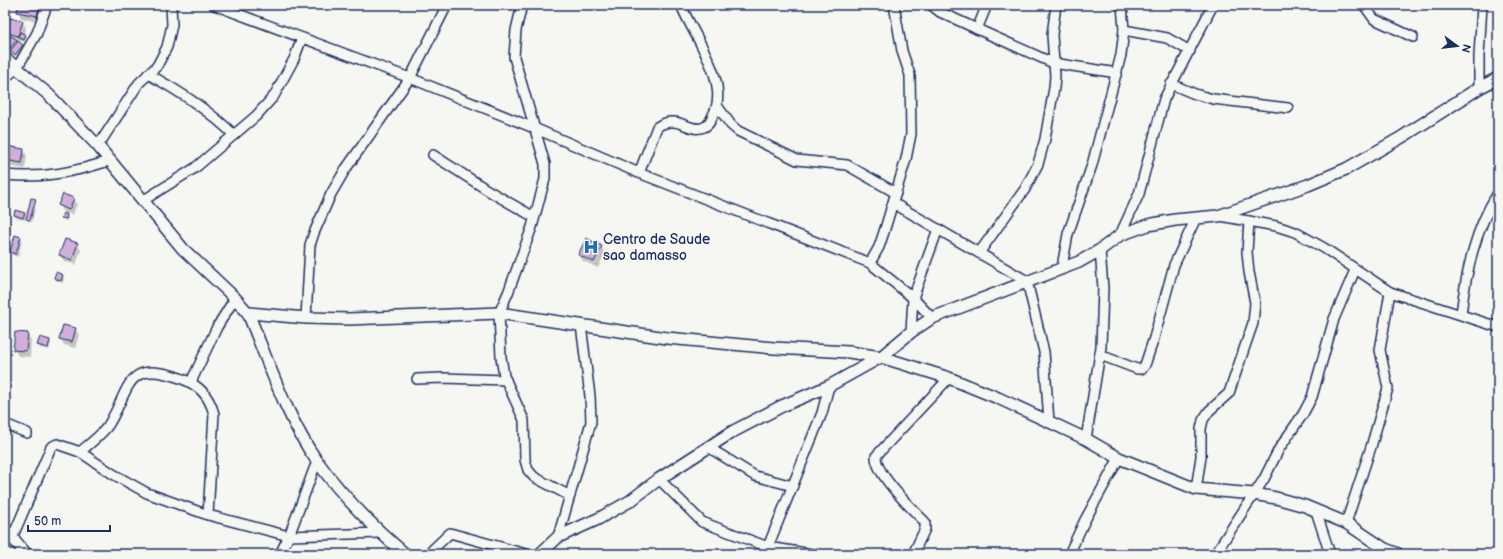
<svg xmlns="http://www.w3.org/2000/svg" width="1503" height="559" font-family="'Balsamiq Sans',sans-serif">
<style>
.shadow{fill:#0003}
.building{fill:#d2afda;stroke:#1b2f5e}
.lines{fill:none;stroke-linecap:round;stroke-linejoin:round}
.minor-casing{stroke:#1b2f5e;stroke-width:12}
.tertiary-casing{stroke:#1b2f5e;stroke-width:14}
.minor{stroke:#f6f6f2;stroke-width:9}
.tertiary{stroke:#f6f6f2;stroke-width:11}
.labels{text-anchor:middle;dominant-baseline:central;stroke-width:3.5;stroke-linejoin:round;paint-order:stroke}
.poi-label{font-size:14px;fill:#1b2f5e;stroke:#f6f6f2;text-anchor:start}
</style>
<rect width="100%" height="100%" fill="#f6f6f2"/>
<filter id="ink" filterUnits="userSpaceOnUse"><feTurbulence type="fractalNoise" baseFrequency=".025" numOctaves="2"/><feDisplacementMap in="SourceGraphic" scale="8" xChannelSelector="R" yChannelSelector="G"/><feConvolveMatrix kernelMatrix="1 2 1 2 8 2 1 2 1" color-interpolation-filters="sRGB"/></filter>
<g filter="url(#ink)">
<g class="shadow">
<polygon points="19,5 38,5 37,9 42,15 40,22 21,18 18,11"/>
<polygon points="11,19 23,22 26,28 25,42 15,40 24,49 17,57 6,44 11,37 8,33 5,34 5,28 9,31"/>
<polygon points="7,147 24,150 27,156 25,169 8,166 5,161"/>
<polygon points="73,199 77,205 72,215 62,211 59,204"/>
<polygon points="35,200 36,203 32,222 28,221 26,216 25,220 16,218 15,215 24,214 27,218"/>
<polygon points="67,215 68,218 67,221 62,217"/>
<polygon points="5,221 11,227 8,242 5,241"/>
<polygon points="15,237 21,238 22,241 18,257 12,255 11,252"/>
<polygon points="77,244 81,250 76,265 64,261 60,255"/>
<polygon points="601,247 605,253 598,268 583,261 579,254"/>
<polygon points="56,274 63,276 64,279 63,283 57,281 55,278"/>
<polygon points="5,329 8,334 6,343 5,343"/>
<polygon points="75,329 79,335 75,348 64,345 60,338"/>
<polygon points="27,334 31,340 30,357 18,356 14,349"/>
<polygon points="50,340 51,343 49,350 40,348 38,345"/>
<polygon points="5,440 8,446 6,454 5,454"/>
</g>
<g class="building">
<polygon points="18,5 39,8 37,16 17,12"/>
<polygon points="10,18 23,21 18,36 7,33"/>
<polygon points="20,32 26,35 24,40 18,37"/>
<polygon points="11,36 17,40 10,48 5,43"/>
<polygon points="18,41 23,45 15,55 10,51"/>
<polygon points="6,146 24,149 22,163 5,160"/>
<polygon points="63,194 74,198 69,210 58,205"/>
<polygon points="31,198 36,199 30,220 26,219"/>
<polygon points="15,210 25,213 23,218 14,215"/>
<polygon points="63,213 67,214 66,219 61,218"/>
<polygon points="5,220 8,220 5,236"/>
<polygon points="15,235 21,237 16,254 10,252"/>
<polygon points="586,238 602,246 594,262 578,255"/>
<polygon points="65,239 78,243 72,260 59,255"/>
<polygon points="56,272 63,275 61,281 54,278"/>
<polygon points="63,325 76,328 72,342 59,339"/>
<polygon points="15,332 28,333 26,351 13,350"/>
<polygon points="40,337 50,340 48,348 37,345"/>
</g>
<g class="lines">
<g class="minor-casing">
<g id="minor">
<polyline points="214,5 410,78 534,128 639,173 870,263 913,298 932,318"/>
<polyline points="522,5 516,30 514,57 545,164 545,179 532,227 508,293 499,313 501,357 504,376 524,420 525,460 528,470 534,477 570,496"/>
<polyline points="931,5 940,12 977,29 1053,63 1117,73"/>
<polyline points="1364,5 1374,19 1413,37"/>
<polyline points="977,29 987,5"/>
<polyline points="1124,30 1167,38 1190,51"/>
<path d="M148,74C179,91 209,110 234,135"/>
<polyline points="5,78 17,68 37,33 47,5"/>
<polyline points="1171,84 1195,94 1213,99 1288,108"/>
<polyline points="1479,88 1479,56 1482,5"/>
<polyline points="718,107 731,125 738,131 797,160 847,165 896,193"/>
<polyline points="98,146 139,83 157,66 167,47 172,25 171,5"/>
<polyline points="433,155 489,191 534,217"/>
<path d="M639,173L657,127C678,113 690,134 704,127C709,125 711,120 713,115C731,82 693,36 681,5"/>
<path d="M5,175C42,179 74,172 109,161"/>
<polyline points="144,200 195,168 256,116 274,96 294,59 302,38"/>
<polyline points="893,203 1027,281 1044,352 1049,422"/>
<polyline points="1220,216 1276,226 1295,232 1324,248 1390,292 1498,327"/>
<polyline points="1120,235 1139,194 1164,99 1213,5"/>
<polyline points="979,253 1025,189 1038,164 1045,139 1054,88 1055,76 1052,35 1056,5"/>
<polyline points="870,263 879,247 884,232 906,159 911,134 910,75 902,51 894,5"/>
<polyline points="1062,267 1068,234 1092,165 1121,55 1124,30 1122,5"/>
<path d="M1461,314C1466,272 1475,229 1498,193"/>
<polyline points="306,318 310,245 314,233 331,194 345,170 410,78 447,5"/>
<polyline points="911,332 913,298 938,229"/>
<polyline points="1100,355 1137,369 1142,369 1145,365 1154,338 1174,265 1196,218"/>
<polyline points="417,379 442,378 506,380"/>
<polyline points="191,382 217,327 235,298"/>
<polyline points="5,424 27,433"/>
<polyline points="1086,439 1101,347 1103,288 1100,250"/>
<polyline points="708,447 755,476 793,486"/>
<path d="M80,452C89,444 103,434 109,424C131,387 126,359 180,378C199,385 209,395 214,414L208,515"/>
<polyline points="659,479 702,522 768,547 812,554"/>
<polyline points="1196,489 1201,457 1201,429 1203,420 1209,411 1229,393 1253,323 1255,303 1249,272 1247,252 1249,221"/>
<polyline points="1316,511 1330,554"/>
<polyline points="1346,523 1371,447 1388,388 1380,350 1390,292"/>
<polyline points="13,536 51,447 57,444 80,452 113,474 147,493 208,515 289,536 380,533"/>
<polyline points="558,537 591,422 590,396 581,325"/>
<polyline points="280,554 289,536 317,461"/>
<polyline points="428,554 450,533 526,554"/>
<polyline points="765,554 822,413 829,386"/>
<path d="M913,554L925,529V522C912,509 875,474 876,456L949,378"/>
<polyline points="1069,554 1085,520 1119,458"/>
<polyline points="1215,554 1264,479 1279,449 1303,414 1312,397 1334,319 1355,270"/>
</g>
</g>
<g class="tertiary-casing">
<g id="tertiary">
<path d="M5,58L49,95L98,146L183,249L235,298L248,313C267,359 288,421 317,461C342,496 372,526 405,554"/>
<polyline points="248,313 306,318 349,319 499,313 667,338 774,348 849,352 881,357 949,378 998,398 1086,439 1119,458 1196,489 1254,494 1276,498 1305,506 1346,523 1385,549 1398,554"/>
<polyline points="5,529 26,554"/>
<polyline points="540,554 558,537 598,519 630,501 659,479 732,432 782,406 829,386 881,357 911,332 932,318 1079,262 1100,250 1120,235 1148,225 1175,220 1218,216 1308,185 1346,169 1402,137 1479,88 1498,78"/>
</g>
</g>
<use href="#minor" class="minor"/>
<use href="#tertiary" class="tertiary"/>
</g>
</g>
<defs>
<g id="hospital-bare" transform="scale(1.2)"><path d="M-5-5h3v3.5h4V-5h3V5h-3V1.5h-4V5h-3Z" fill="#1f6fb2" stroke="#f6f6f2" stroke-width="2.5" paint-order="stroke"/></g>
</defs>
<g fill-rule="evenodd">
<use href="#hospital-bare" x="591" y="247"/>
</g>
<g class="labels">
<g class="poi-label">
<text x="603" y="239">Centro de Saude<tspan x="603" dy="16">sao damasso</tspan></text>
</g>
</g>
<rect width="1503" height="559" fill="none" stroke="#f6f6f2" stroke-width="20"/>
<rect x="10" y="10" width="1483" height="539" fill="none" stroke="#1b2f5e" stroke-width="1.5" filter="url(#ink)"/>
<g transform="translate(1457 46) rotate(105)" stroke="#f6f6f2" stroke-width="3" paint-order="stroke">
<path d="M0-3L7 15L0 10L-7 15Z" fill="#1b2f5e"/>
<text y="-6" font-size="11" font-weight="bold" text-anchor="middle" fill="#1b2f5e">N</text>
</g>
<path d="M28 525v6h82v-6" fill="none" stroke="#1b2f5e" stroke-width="2"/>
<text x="34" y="525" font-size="12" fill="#1b2f5e" stroke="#f6f6f2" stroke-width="3" paint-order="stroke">50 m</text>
</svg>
